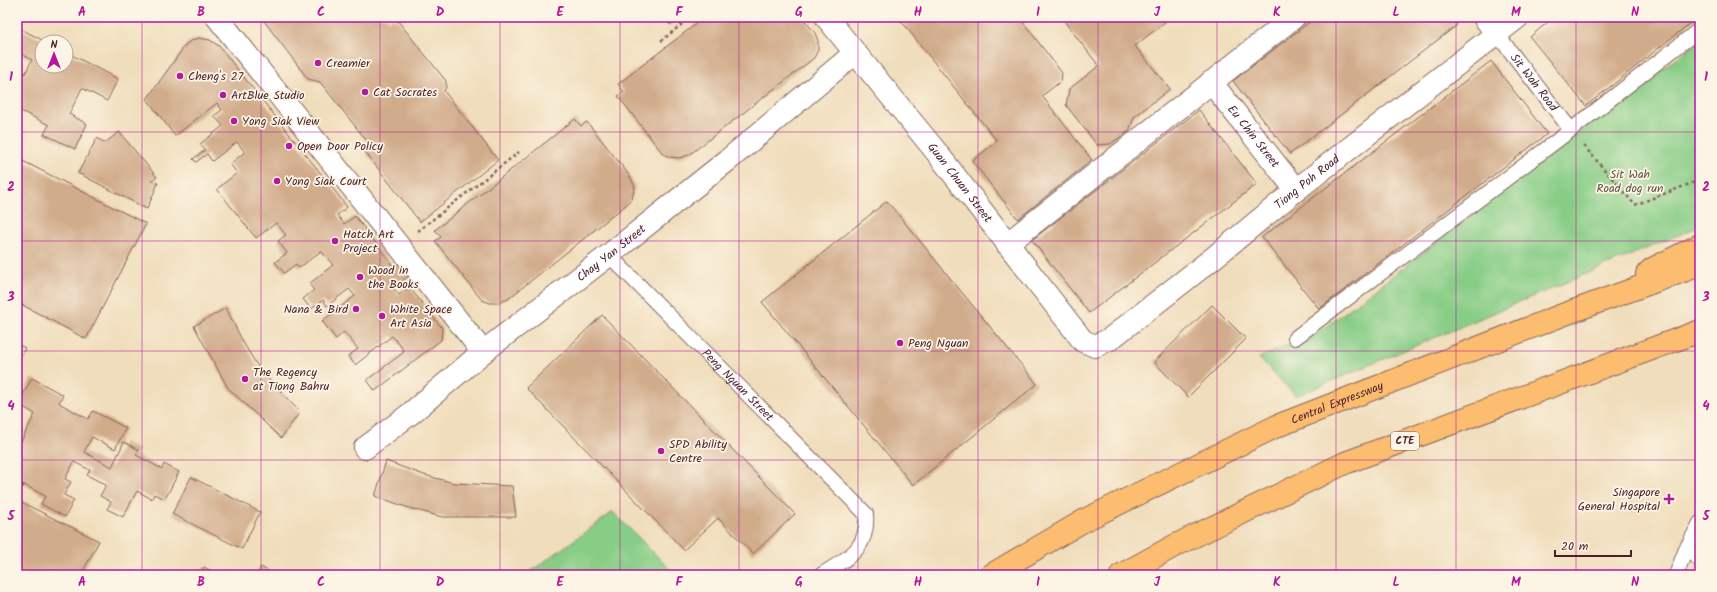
<svg xmlns="http://www.w3.org/2000/svg" width="1717" height="592" font-family="Kalam,sans-serif">
<style>
.green{fill:#88cd86;stroke:#697658}
.building{fill:#d1ac8b}
.lines{fill:none;stroke-linecap:round;stroke-linejoin:round}
.lane-casing{stroke:#84625d;stroke-width:16}
.street-casing{stroke:#84625d;stroke-width:24}
.highway-casing{stroke:#84625d;stroke-width:24}
.path{stroke:#84625d;stroke-width:2.5;stroke-dasharray:3 3;stroke-linecap:butt}
.lane{stroke:#fff;stroke-width:14}
.street{stroke:#fff;stroke-width:22}
.highway{stroke:#fcbd6f;stroke-width:22}
.grid{fill:none;stroke:#b5179e;stroke-width:1;stroke-opacity:0.55}
.poi-dot{fill:#b5179e;stroke:#fcf5e5;stroke-width:1.5}
.labels{text-anchor:middle;dominant-baseline:central;stroke-width:3.5;stroke-linejoin:round;paint-order:stroke}
.shield{fill:#fcf5e5;stroke:#7f5f63;stroke-width:1}
.shield-label{font-size:11px;font-weight:bold;fill:#4a1f2b}
.poi-label{font-size:12px;fill:#4a1f2b;stroke:#fcf5e5;text-anchor:start}
.street-label{font-size:12px;fill:#4a1f2b;stroke:#fcf5e5}
.park-label{font-size:12px;fill:#5d5346;stroke:#fcf5e5}
.neatline{fill:none;stroke:#b5179e;stroke-width:1.5}
.grid-label{font-size:13px;text-anchor:middle;font-weight:bold;fill:#b5179e}
</style>
<rect width="100%" height="100%" fill="#fcf5e5"/>
<filter id="ink" filterUnits="userSpaceOnUse"><feTurbulence type="fractalNoise" baseFrequency=".025" numOctaves="2"/><feDisplacementMap in="SourceGraphic" scale="8" xChannelSelector="R" yChannelSelector="G"/><feConvolveMatrix kernelMatrix="1 2 1 2 8 2 1 2 1" color-interpolation-filters="sRGB"/></filter>
<filter id="wash" filterUnits="userSpaceOnUse"><feTurbulence type="fractalNoise" baseFrequency=".012" numOctaves="4" result="noise"/><feDisplacementMap in="SourceGraphic" scale="16" xChannelSelector="R" yChannelSelector="G"/><feGaussianBlur stdDeviation="0.9" result="paint"/><feColorMatrix in="noise" values="0 0 0 0 0 0 0 0 0 0 0 0 0 0 0 0 0 1.4 0 .05"/><feComposite in="paint" operator="in"/></filter>
<g filter="url(#wash)">
<rect width="100%" height="100%" fill="#f0ddbb"/>
<g class="green">
<polygon points="1700,40 1700,226 1296,396 1259,358 1322,330"/>
<polygon points="613,512 676,575 526,575"/>
</g>
<g id="blocks">
<g class="building">
<polygon points="261,17 386,17 388,20 393,18 398,21 446,81 446,87 444,91 498,160 420,222 366,153 367,141 320,82 308,79"/>
<polygon points="664,17 680,17 670,25"/>
<polygon points="705,17 802,17 815,33 818,41 818,50 814,58 689,155 679,158 670,157 663,154 618,96 624,92 618,84"/>
<polygon points="898,17 1019,17 1062,73 1061,81 1042,96 1092,160 1018,219 972,161 997,141"/>
<polygon points="1061,17 1171,17 1135,46 1170,89 1134,117 1129,131 1110,144 1097,145 1066,105 1069,89 1099,66"/>
<polygon points="1243,17 1272,17 1266,22 1257,22"/>
<polygon points="1316,17 1451,17 1457,25 1290,154 1233,81"/>
<polygon points="1554,17 1698,17 1586,106 1530,37"/>
<polygon points="17,27 46,42 42,42 42,66 66,66 66,52 118,79 107,101 82,88 69,114 87,124 75,149 44,134 49,125 17,109 17,70 25,74 32,60 17,52"/>
<polygon points="198,38 210,40 219,46 338,195 347,207 337,215 344,224 355,216 393,266 399,262 410,275 393,288 399,295 409,287 442,328 441,340 375,391 367,380 404,352 400,345 392,336 355,365 348,356 358,349 344,332 336,339 322,321 355,296 349,289 327,306 323,300 311,309 303,299 314,290 309,284 333,265 321,251 299,268 296,264 284,273 275,262 287,253 278,241 286,235 276,223 256,238 217,189 237,173 230,164 245,152 237,142 212,161 207,154 196,162 193,159 205,150 200,144 223,126 214,116 222,110 217,103 175,136 147,99 187,43"/>
<polygon points="1491,61 1547,134 1319,309 1262,237"/>
<polygon points="1199,110 1257,184 1089,313 1032,240"/>
<polygon points="575,119 581,126 587,122 630,176 635,187 632,198 626,205 508,299 498,303 490,303 482,300 435,241 441,237 435,230"/>
<polygon points="119,132 157,177 151,181 158,183 147,209 78,173 97,138 105,143"/>
<polygon points="17,158 146,224 86,339 17,302"/>
<polygon points="887,201 1037,384 913,485 762,302"/>
<polygon points="1212,305 1246,339 1188,397 1154,362"/>
<polygon points="226,308 244,344 260,370 300,412 281,438 228,388 194,326"/>
<polygon points="602,315 795,514 753,554 718,518 684,550 526,388"/>
<polygon points="17,344 25,348 17,364"/>
<polygon points="32,378 63,395 59,403 88,419 93,411 126,428 115,449 92,437 84,452 112,467 124,442 139,450 136,455 162,469 164,464 179,472 165,499 154,494 152,499 137,491 123,517 107,509 111,502 100,496 106,485 87,475 90,470 74,462 65,479 71,482 64,495 74,500 65,517 41,504 45,496 17,481 17,449 35,414 18,404"/>
<polygon points="386,461 424,475 454,483 512,486 516,517 442,517 409,508 375,496"/>
<polygon points="191,477 260,512 242,549 172,514"/>
<polygon points="17,500 99,541 81,575 17,575"/>
<polygon points="204,567 219,575 199,575"/>
<polygon points="261,567 275,575 257,575"/>
</g>
</g>
</g>
<g filter="url(#ink)">
<use href="#blocks" fill-opacity="0" stroke="#84625d" stroke-width="1"/>
<g class="lines">
<g class="lane-casing">
<g id="lane">
<path id="s1" d="M1497,34L1571,130"/>
<path id="s2" d="M609,255L866,514C869,550 847,558 821,575"/>
<polyline points="1295,338 1571,130 1700,29"/>
<polyline points="1686,549 1700,560"/>
<polyline points="1676,575 1686,549 1700,523"/>
</g>
</g>
<g class="street-casing">
<g id="street">
<polyline points="217,17 483,352"/>
<path id="s3" d="M826,17L934,149L1083,341L1095,346L1110,339L1212,259L1296,190L1518,17"/>
<polyline points="1484,17 1497,34"/>
<path id="s4" d="M1211,82L1296,190"/>
<polyline points="1007,244 1294,17"/>
<path id="s5" d="M365,448L410,414L483,352L609,255L728,160L855,53"/>
</g>
</g>
<g class="highway-casing">
<g id="highway">
<polyline points="1647,274 1652,269 1700,245"/>
<path id="s6" d="M991,575L1085,520L1277,426L1565,314L1700,265"/>
<polyline points="1121,575 1176,545 1345,463 1700,331"/>
</g>
</g>
<g class="path">
<polyline points="73,23 74,17"/>
<polyline points="661,41 691,17"/>
<polyline points="1584,146 1635,205 1700,180"/>
<polyline points="418,231 519,152"/>
<polyline points="17,491 24,485"/>
</g>
<use href="#lane" class="lane"/>
<use href="#street" class="street"/>
<use href="#highway" class="highway"/>
</g>
</g>
<path class="grid" d="M142,17V575M261,17V575M380,17V575M500,17V575M620,17V575M739,17V575M858,17V575M978,17V575M1098,17V575M1217,17V575M1336,17V575M1456,17V575M1576,17V575M17,132H1700M17,241H1700M17,351H1700M17,460H1700"/>
<g class="poi-dot">
<circle cx="318" cy="63" r="4"/>
<circle cx="180" cy="76" r="4"/>
<circle cx="365" cy="92" r="4"/>
<circle cx="223" cy="95" r="4"/>
<circle cx="234" cy="121" r="4"/>
<circle cx="289" cy="146" r="4"/>
<circle cx="277" cy="181" r="4"/>
<circle cx="335" cy="241" r="4"/>
<circle cx="360" cy="277" r="4"/>
<circle cx="356" cy="309" r="4"/>
<circle cx="382" cy="316" r="4"/>
<circle cx="900" cy="343" r="4"/>
<circle cx="245" cy="379" r="4"/>
<circle cx="661" cy="451" r="4"/>
<path d="M1667 493h4v4h4v4h-4v4h-4v-4h-4v-4h4z"/>
</g>
<g class="labels">
<rect class="shield" x="1391" y="432" width="28" height="18" rx="3"/>
<g class="shield-label">
<text x="1405" y="441">CTE</text>
</g>
<g class="poi-label">
<text x="326" y="63">Creamier</text>
<text x="188" y="76">Cheng's 27</text>
<text x="373" y="92">Cat Socrates</text>
<text x="231" y="95">ArtBlue Studio</text>
<text x="242" y="121">Yong Siak View</text>
<text x="297" y="146">Open Door Policy</text>
<text x="285" y="181">Yong Siak Court</text>
<text x="343" y="234">Hatch Art<tspan x="343" dy="14">Project</tspan></text>
<text x="368" y="270">Wood in<tspan x="368" dy="14">the Books</tspan></text>
<text x="348" y="309" text-anchor="end">Nana &amp; Bird</text>
<text x="390" y="309">White Space<tspan x="390" dy="14">Art Asia</tspan></text>
<text x="908" y="343">Peng Nguan</text>
<text x="253" y="372">The Regency<tspan x="253" dy="14">at Tiong Bahru</tspan></text>
<text x="669" y="444">SPD Ability<tspan x="669" dy="14">Centre</tspan></text>
<text x="1660" y="492" text-anchor="end">Singapore<tspan x="1660" dy="14">General Hospital</tspan></text>
</g>
<g class="street-label">
<text stroke="none"><textPath href="#s1" startOffset="61">Sit Wah Road</textPath></text>
<text stroke="none"><textPath href="#s4" startOffset="69">Eu Chin Street</textPath></text>
<text stroke="none"><textPath href="#s3" startOffset="695">Tiong Poh Road</textPath></text>
<text stroke="none"><textPath href="#s3" startOffset="213">Guan Chuan Street</textPath></text>
<text stroke="none"><textPath href="#s5" startOffset="314">Chay Yan Street</textPath></text>
<text stroke="none"><textPath href="#s2" startOffset="183">Peng Nguan Street</textPath></text>
<text stroke="none"><textPath href="#s6" startOffset="387">Central Expressway</textPath></text>
</g>
<g class="park-label">
<text x="1630" y="174">Sit Wah<tspan x="1630" dy="14">Road dog run</tspan></text>
</g>
</g>
<rect width="1717" height="592" fill="none" stroke="#fcf5e5" stroke-width="44"/>
<g transform="translate(54 54)"><circle r="19" fill="#fcf5e5" stroke="#b59f9b"/>
<path d="M0-3L7 15L0 10L-7 15Z" fill="#b5179e"/>
<text y="-6" font-size="11" font-weight="bold" text-anchor="middle" fill="#4a1f2b">N</text>
</g>
<path d="M1555 550v6h76v-6" fill="none" stroke="#4a1f2b" stroke-width="2"/>
<text x="1561" y="550" font-size="12" fill="#4a1f2b" stroke="#fcf5e5" stroke-width="3" paint-order="stroke">20 m</text>
<rect x="22" y="22" width="1673" height="548" class="neatline"/>
<g class="grid-label">
<text x="82" y="16">A</text>
<text x="201" y="16">B</text>
<text x="321" y="16">C</text>
<text x="440" y="16">D</text>
<text x="560" y="16">E</text>
<text x="679" y="16">F</text>
<text x="799" y="16">G</text>
<text x="918" y="16">H</text>
<text x="1038" y="16">I</text>
<text x="1157" y="16">J</text>
<text x="1277" y="16">K</text>
<text x="1396" y="16">L</text>
<text x="1516" y="16">M</text>
<text x="1635" y="16">N</text>
<text x="11" y="81">1</text>
<text x="1706" y="81">1</text>
<text x="11" y="191">2</text>
<text x="1706" y="191">2</text>
<text x="11" y="301">3</text>
<text x="1706" y="301">3</text>
<text x="11" y="410">4</text>
<text x="1706" y="410">4</text>
<text x="11" y="520">5</text>
<text x="1706" y="520">5</text>
<text x="82" y="586">A</text>
<text x="201" y="586">B</text>
<text x="321" y="586">C</text>
<text x="440" y="586">D</text>
<text x="560" y="586">E</text>
<text x="679" y="586">F</text>
<text x="799" y="586">G</text>
<text x="918" y="586">H</text>
<text x="1038" y="586">I</text>
<text x="1157" y="586">J</text>
<text x="1277" y="586">K</text>
<text x="1396" y="586">L</text>
<text x="1516" y="586">M</text>
<text x="1635" y="586">N</text>
</g>
</svg>
